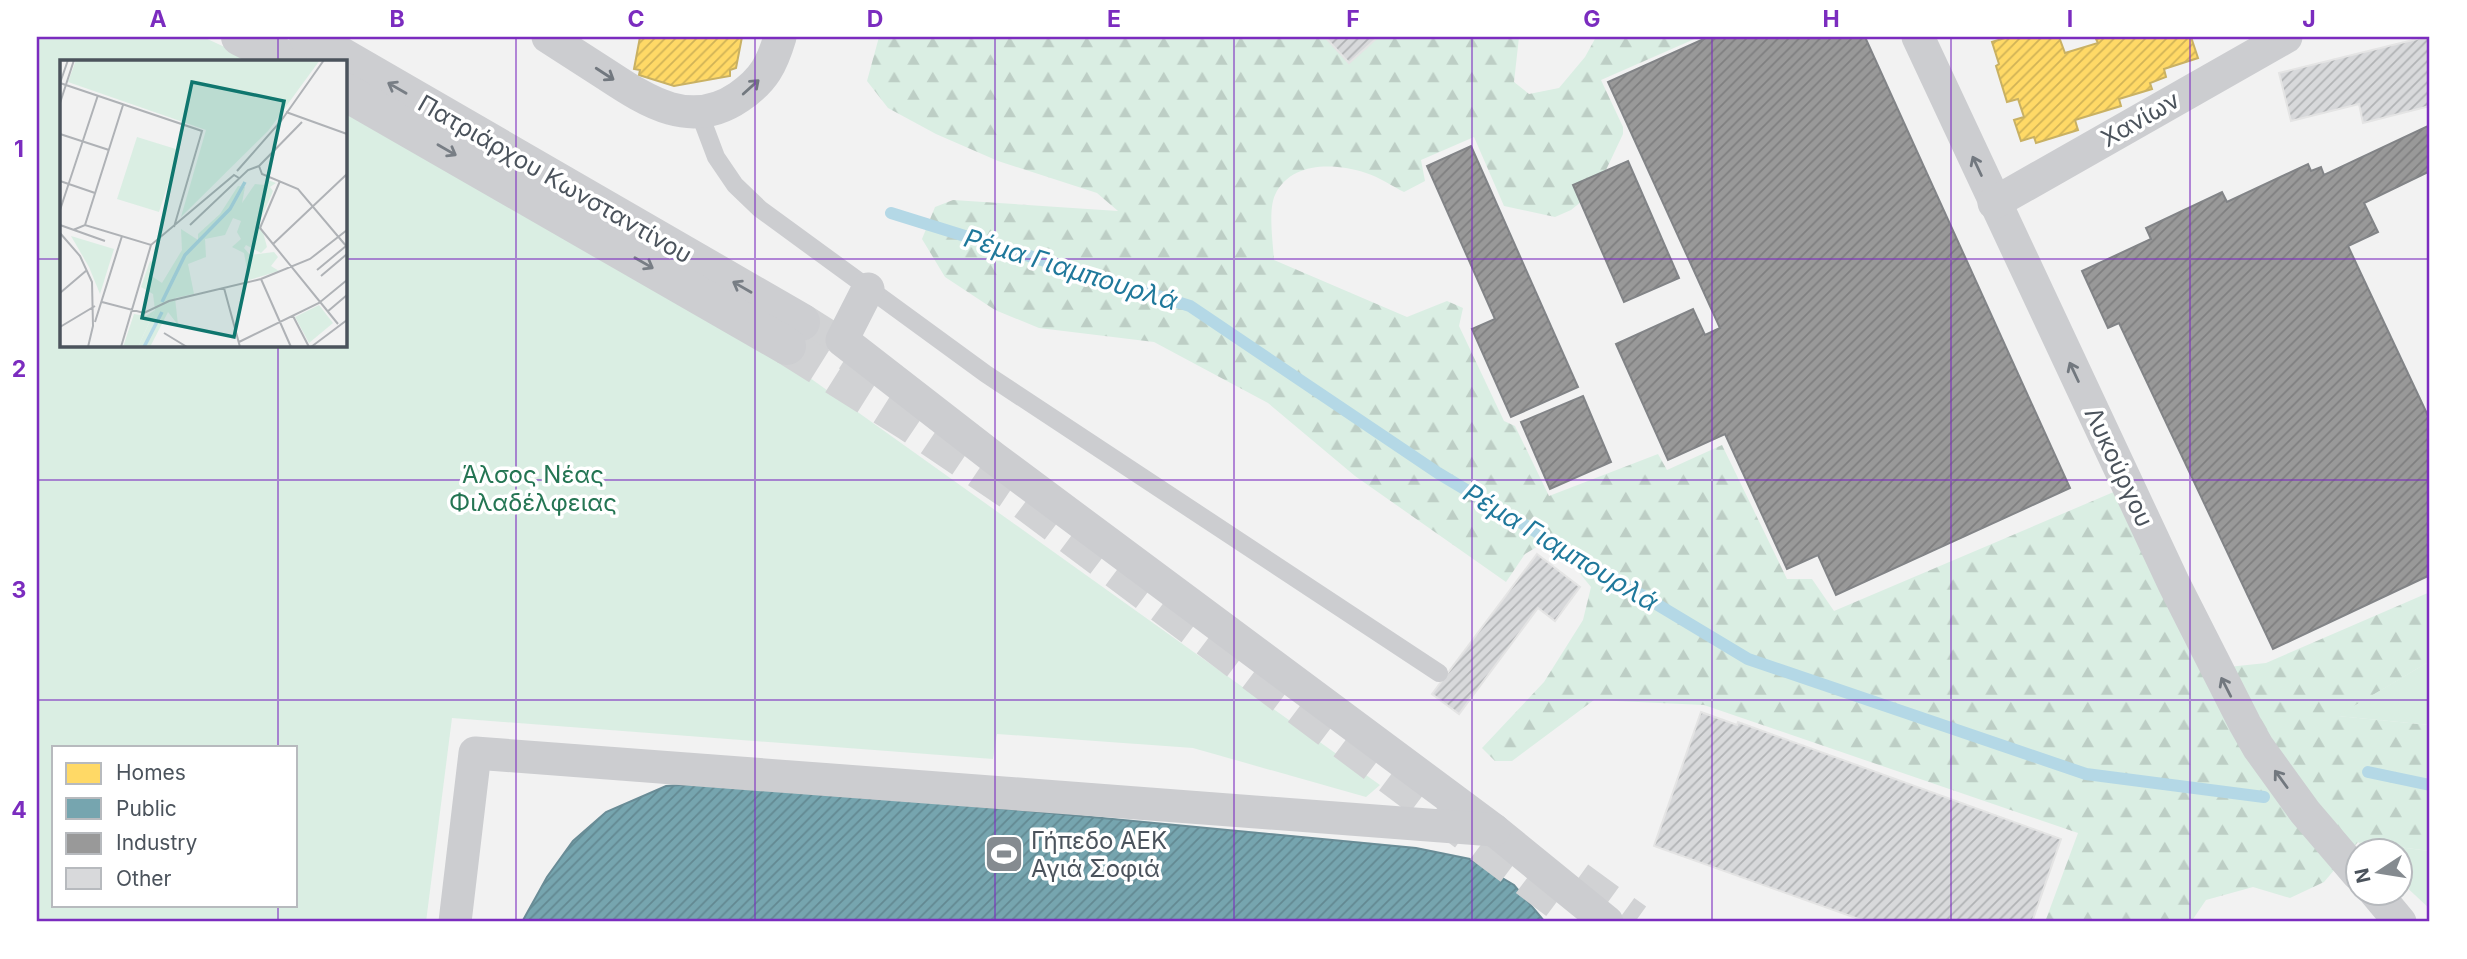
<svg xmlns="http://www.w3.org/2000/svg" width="2467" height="959" font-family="Inter,sans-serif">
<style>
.forest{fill:url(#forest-firs)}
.park{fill:#daeee3;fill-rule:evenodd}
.homes{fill:url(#homes-hatch);stroke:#c9b163;stroke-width:2}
.public{fill:url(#public-hatch);stroke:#698c96;stroke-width:2}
.industry{fill:url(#industry-hatch);stroke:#828487;stroke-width:2}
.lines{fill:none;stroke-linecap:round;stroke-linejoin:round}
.stream{stroke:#b4d8e6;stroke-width:12}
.building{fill:url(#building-hatch);stroke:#e4e4e4;stroke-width:2}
.secondary-tunnel{stroke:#d1d2d4;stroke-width:38;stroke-dasharray:38 19;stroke-linecap:butt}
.lane{stroke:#cccdd0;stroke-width:18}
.street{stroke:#cccdd0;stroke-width:33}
.secondary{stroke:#cdced1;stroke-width:38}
.oneway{stroke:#72787f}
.oneway2{stroke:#787e85}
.grid{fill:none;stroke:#7b2cbf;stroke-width:2;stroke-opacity:0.55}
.labels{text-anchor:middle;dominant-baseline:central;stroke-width:7;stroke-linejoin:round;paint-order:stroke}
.street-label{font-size:24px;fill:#4b535c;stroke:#fff}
.park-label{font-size:24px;fill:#247553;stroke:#fff}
.poi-label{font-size:24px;fill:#4b535c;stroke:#fff;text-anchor:start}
.water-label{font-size:26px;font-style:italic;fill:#1f789b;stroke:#fff}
.inset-river{fill:none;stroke:#b4d8e6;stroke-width:3.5}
.inset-road{fill:none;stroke:#afb2b6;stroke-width:2}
.view{fill:#0f766e;fill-opacity:0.15;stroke:#0f766e;stroke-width:3.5}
.inset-edge{fill:none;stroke:#4b535c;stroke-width:3.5}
.neatline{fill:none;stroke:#7b2cbf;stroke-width:2.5}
.grid-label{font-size:23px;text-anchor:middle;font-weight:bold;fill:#7b2cbf}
</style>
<defs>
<pattern id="forest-firs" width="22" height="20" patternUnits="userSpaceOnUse" patternTransform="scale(1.75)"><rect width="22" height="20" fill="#daeee3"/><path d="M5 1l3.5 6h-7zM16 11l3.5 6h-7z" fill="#bdcec5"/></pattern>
<pattern id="homes-hatch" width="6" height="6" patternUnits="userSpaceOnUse" patternTransform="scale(1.75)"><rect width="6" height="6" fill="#ffd966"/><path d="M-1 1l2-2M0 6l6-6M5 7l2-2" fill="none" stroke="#d0b357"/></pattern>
<pattern id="public-hatch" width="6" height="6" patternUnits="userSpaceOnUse" patternTransform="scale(1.75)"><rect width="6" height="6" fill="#76a5af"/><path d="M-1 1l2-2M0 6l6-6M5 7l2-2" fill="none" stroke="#638992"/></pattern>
<pattern id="industry-hatch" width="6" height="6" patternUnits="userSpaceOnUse" patternTransform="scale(1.75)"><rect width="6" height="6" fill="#999"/><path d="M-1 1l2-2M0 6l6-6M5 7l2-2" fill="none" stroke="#7f7f80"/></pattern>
<pattern id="building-hatch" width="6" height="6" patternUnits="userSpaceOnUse" patternTransform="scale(1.75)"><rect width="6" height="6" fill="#d8d9db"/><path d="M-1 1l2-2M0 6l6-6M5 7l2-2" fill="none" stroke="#b1b3b5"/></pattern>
</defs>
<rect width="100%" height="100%" fill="#f2f2f2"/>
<path class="forest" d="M879,37H1519L1514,82L1529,94L1559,88L1585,57L1596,37H1699L1601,80L1623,127V134L1597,189L1571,210L1555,217L1504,206L1474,137L1421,160L1425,181L1404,192C1392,186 1379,177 1366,173C1335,163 1291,161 1275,195C1268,210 1273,243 1274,260L1407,317L1447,301L1463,308L1459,326L1504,421L1515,426L1549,496L1658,454L1667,470L1722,445L1787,579H1812L1834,611L2116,491L2200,670L2266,663L2430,592V661L2338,716L2430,725V851L2358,842L2324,882L2290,898L2253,887L2206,900L2191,922H2045L2078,833L1704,705L1594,700L1512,761H1495L1482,748L1544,682L1583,620L1591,587L1573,565L1540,545L1525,554L1506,582L1355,476L1268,403L1154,342L1039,328L995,310L945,277L922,239L935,207L953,200L1118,211L1097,193L998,161L936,134L888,108L867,81Z"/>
<g class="park">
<path d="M37,37H203L255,61H61V345H345V105L789,363L1380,785L1366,797L1193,748L997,734L993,759L452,718L426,922H37ZM54,747H296V905H54Z"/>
<polygon points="2430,661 2430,725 2337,716"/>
<polygon points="2358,842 2430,851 2430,909 2401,882 2400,850 2367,850"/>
</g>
<g class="homes">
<polygon points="640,37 742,37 736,68 730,70 730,76 674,86 639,75 640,70 634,69"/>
<polygon points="2008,37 2059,37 2065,53 2098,43 2096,39 2105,37 2191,37 2198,58 2164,69 2166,77 2150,83 2152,89 2119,99 2121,106 2075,120 2078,130 2036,143 2034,137 2021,141 2014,120 2024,117 2018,99 2007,102 1996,66 1999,64 1992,42"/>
</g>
<polygon class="public" points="725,782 1416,848 1470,859 1514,885 1545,922 522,922 547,877 573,841 606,812 666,786"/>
<g class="industry">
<polygon points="1708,37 1865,37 2070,488 1836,595 1818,555 1787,569 1725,434 1668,460 1616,344 1693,309 1705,335 1720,328 1608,82"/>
<polygon points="2430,125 2430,171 2364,203 2378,232 2348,246 2430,420 2430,575 2273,649 2119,323 2108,328 2082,271 2151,239 2146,228 2222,192 2227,202 2308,164 2311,171 2321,167 2324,175"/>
<polygon points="1471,146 1578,387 1511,417 1472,329 1495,319 1427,166"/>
<polygon points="1628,161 1679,278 1624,302 1573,185"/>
<polygon points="1583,396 1611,462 1550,489 1521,422"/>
</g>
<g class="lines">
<g class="stream">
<polyline points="891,213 1190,306 1438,473 1748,659 2086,774 2264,797"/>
<polyline points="2368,772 2430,785"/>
</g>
</g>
<g class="building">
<polygon points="1325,37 1378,37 1349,63"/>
<polygon points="2425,37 2430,37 2430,106 2363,123 2359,104 2291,121 2279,73"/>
<polygon points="1537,554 1580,587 1555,621 1538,608 1459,714 1432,694"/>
<polygon points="1701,712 1737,725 1738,722 2061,839 2032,922 1867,922 1654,846"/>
</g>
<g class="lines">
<g class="secondary-tunnel">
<polyline points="801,322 869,365"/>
<polyline points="787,346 910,423 1021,498 1566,907"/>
<polyline points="1577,880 1635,922"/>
</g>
<polyline class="lane" points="699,112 716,157 735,185 760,209 986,374 1439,673"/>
<g class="street">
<path d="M548,37C568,50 587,62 607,75C648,102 691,130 739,97C764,80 772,64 780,37"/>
<polyline points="1918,37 2174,584 2245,724 2258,747 2305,812 2358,874"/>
<polyline points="1994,203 2286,37"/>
<polyline points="868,289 842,340 994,458 1494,830 1607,922"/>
<polyline points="2375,892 2400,922"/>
<polyline points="455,922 475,753 1494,830"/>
</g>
<g class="secondary">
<polyline points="240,37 289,61"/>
<polyline points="308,37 801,322"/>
<polyline points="345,92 787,346"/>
</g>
</g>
<defs><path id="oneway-shaft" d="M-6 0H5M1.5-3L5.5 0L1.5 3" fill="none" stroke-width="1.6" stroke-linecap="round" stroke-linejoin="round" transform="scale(1.75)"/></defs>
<g class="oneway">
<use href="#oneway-shaft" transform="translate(605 74) rotate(33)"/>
<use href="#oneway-shaft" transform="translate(751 87) rotate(-42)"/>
<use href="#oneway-shaft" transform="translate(1977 166) rotate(-115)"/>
<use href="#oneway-shaft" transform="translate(2074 372) rotate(-115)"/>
<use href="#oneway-shaft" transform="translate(2226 687) rotate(-117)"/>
<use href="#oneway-shaft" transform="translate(2281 779) rotate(-126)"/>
</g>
<g class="oneway2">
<use href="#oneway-shaft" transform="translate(397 88) rotate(-150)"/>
<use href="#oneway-shaft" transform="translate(447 150) rotate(30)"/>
<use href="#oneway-shaft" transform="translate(644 263) rotate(30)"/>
<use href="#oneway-shaft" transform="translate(742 287) rotate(-150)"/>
</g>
<path class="grid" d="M278,37V61M516,37V922M755,37V922M995,37V922M1234,37V922M1472,37V922M1712,37V922M1951,37V922M2190,37V922M37,259H61M345,259H2430M278,345V747M37,480H2430M37,700H2430M278,905V922"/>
<defs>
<g id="stadium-square" transform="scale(2.0125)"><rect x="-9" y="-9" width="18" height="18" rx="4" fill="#858b90" stroke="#fff"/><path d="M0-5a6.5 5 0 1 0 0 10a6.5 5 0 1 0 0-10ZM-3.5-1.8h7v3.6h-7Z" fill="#fff"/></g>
</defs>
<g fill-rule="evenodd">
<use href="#stadium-square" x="1004" y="854"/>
</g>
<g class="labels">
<g class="street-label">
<text transform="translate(2140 119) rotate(-30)">Χανίων</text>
<text transform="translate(555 179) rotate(30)">Πατριάρχου Κωνσταντίνου</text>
<text transform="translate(2119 467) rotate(65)">Λυκούργου</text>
</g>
<g class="park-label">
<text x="533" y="474">Άλσος Νέας<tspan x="533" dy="28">Φιλαδέλφειας</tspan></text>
</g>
<g class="poi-label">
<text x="1031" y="840">Γήπεδο ΑΕΚ<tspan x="1031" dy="28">Αγιά Σοφιά</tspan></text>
</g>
<g class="water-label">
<text transform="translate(1071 269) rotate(17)">Ρέμα Γιαμπουρλά</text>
<text transform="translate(1561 547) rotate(31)">Ρέμα Γιαμπουρλά</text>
</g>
</g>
<g transform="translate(60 60)">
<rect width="287" height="287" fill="#f2f2f2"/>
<path d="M208,120L216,123L210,127L213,131L200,161L207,187L201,193L186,185L184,188L190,195L214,192L218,197L211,206L219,211L189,220L184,193L172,187L181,179L177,172L181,161L173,158L165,175L145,179L146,197L128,204L134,234L115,238L118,265L108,252L90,287H78L95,250L93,234L81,227L90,201L95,203L90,215L102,223L122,190L121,169L138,180V174L160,154L178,126L185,127L182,143L195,124L204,125Z" fill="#daeee3"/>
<path d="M16,0H260L208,71L121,157L146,70L8,22ZM77,77L119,90L99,152L57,139ZM11,176L54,189L40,234L29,207ZM259,245L273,263L249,283L235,257ZM95,250L78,287H63L74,254L86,256Z" fill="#daeee3"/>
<path class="inset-river" d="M102,242L125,195L170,149L185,122M84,287L102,252"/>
<path class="inset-road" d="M0,23L142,71L114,167M0,23L8,0M0,43L14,0M226,52L287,74M0,74L49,90M199,106L202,114L238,129L287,187M199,106L242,62M177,111L221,61L264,0M0,121L35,133M220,121L200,168L278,264M0,150L38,35M0,165L45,181M25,165L63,45M130,165L188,110L199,106M13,170L25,165L91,185L174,115L179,118M0,173L20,196L32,222L33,266L28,287M213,184L287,114M257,210L286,186M261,216L287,194M201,219L231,287M164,228L180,287M0,233L27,210M42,242L84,253L109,241L201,219L250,199L287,170M267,252L287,235M233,256L249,287M35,262L62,176M0,267L35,246M104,273L127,287M179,282L259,243L287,220M61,287L91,185M251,287L287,260"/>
<path class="view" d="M132,22L224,41L174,277L82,258Z"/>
<rect width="287" height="287" class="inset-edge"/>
</g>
<rect width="2467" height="959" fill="none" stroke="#ffffff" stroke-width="77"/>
<rect x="52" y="746" width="245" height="161" fill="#ffffff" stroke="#b7babe" stroke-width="2"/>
<rect x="66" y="763" width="35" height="21" fill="#ffd966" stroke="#b7babe" stroke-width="2"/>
<text x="116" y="780" font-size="21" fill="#4b535c">Homes</text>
<rect x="66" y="798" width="35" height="21" fill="#76a5af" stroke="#b7babe" stroke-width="2"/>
<text x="116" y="816" font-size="21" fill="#4b535c">Public</text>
<rect x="66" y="833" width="35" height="21" fill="#999999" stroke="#b7babe" stroke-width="2"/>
<text x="116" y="850" font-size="21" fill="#4b535c">Industry</text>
<rect x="66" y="868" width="35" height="21" fill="#d8d9db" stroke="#b7babe" stroke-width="2"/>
<text x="116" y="886" font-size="21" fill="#4b535c">Other</text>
<g transform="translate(2379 872) rotate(258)"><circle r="33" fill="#ffffff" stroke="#b7babe" stroke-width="2"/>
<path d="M0-5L12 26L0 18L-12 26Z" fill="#858b90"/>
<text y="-10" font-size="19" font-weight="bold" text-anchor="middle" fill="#4b535c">N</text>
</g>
<rect x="38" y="38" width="2390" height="882" class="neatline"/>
<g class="grid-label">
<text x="158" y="27">A</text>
<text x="397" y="27">B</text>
<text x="636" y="27">C</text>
<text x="875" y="27">D</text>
<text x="1114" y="27">E</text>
<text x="1353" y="27">F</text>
<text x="1592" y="27">G</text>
<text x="1831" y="27">H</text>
<text x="2070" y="27">I</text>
<text x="2309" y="27">J</text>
<text x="19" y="157">1</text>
<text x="19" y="377">2</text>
<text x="19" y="598">3</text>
<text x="19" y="818">4</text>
</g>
</svg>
